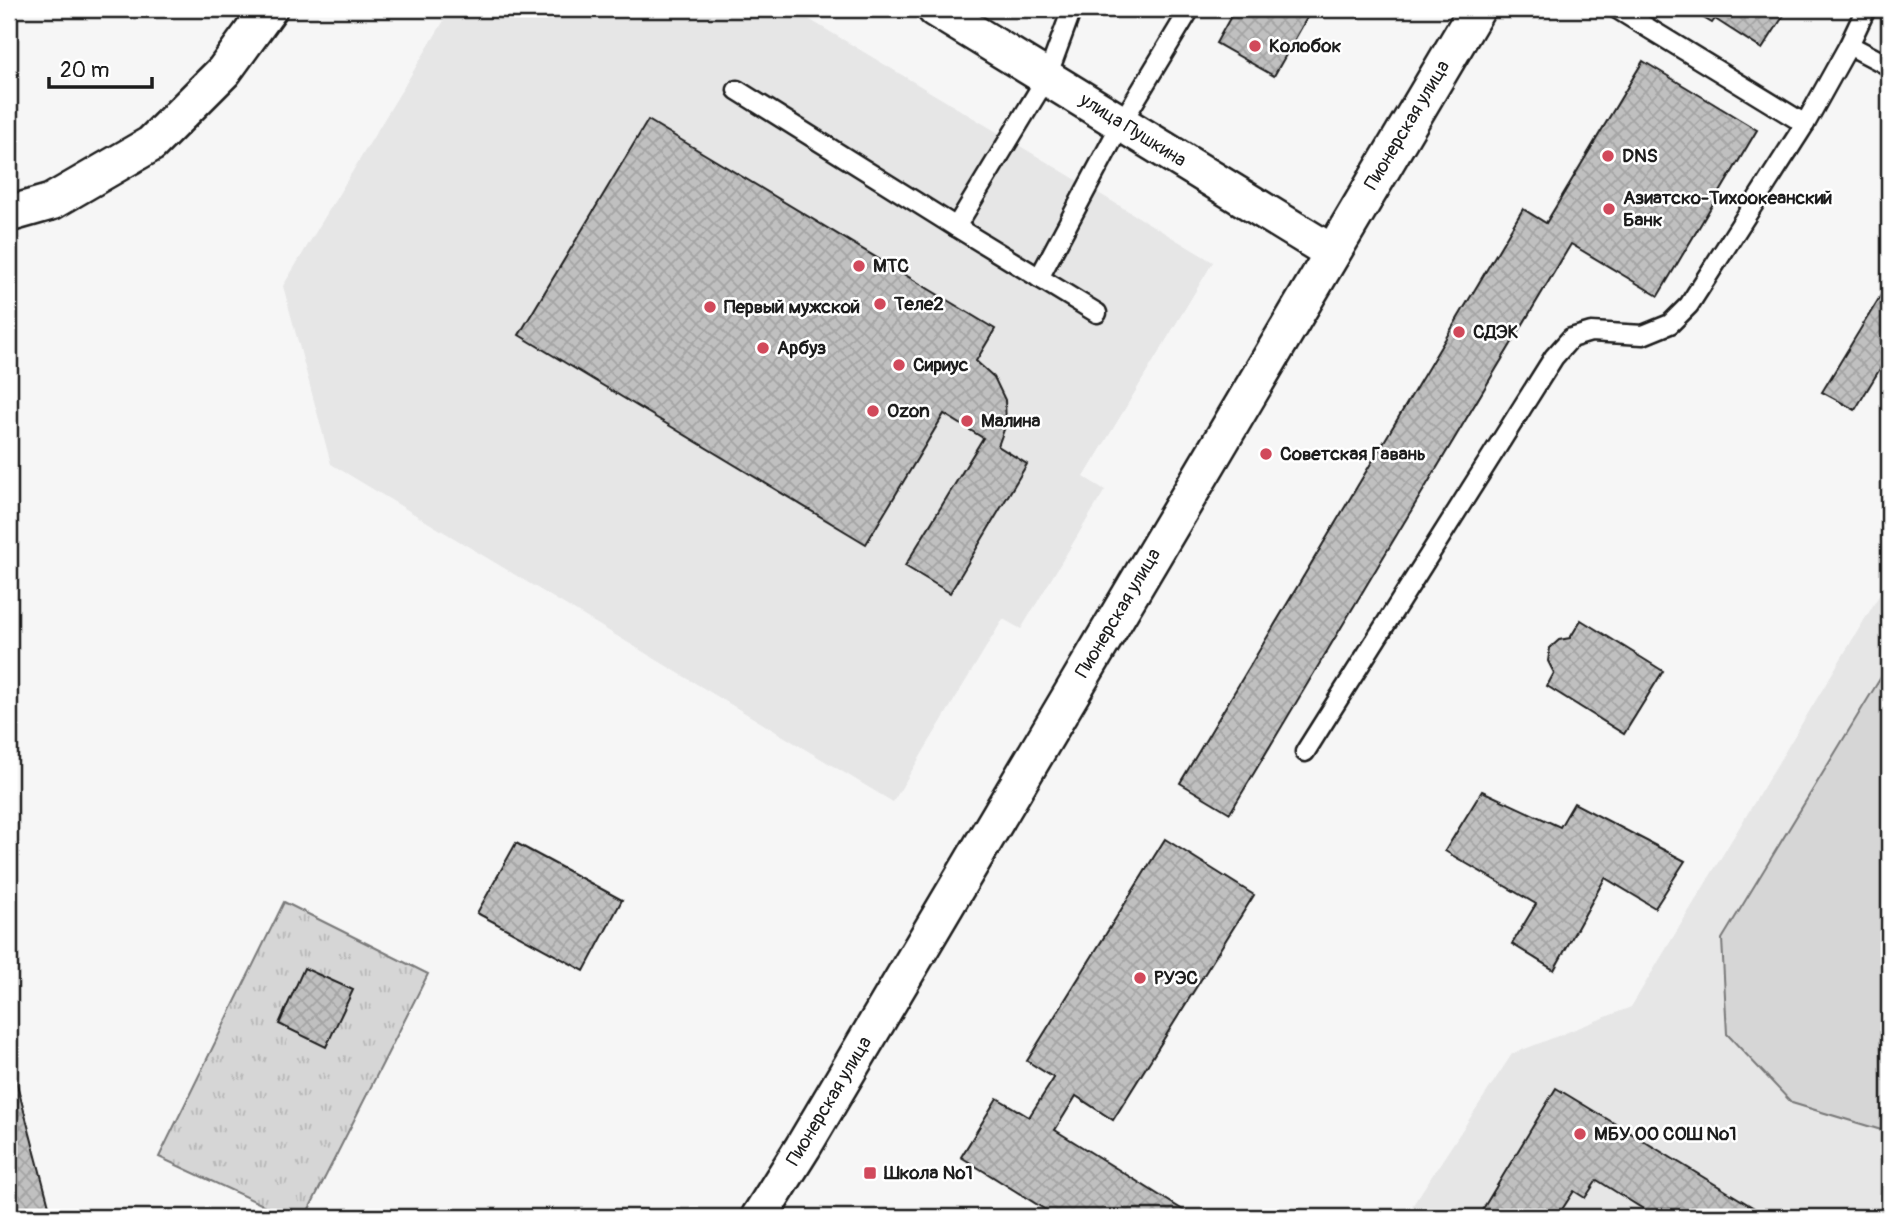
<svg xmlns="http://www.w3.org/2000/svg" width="1898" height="1226" font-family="Pangolin,sans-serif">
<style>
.built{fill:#e6e6e6}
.grass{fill:url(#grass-tufts);stroke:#797979;stroke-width:2}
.garden{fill:#d6d6d6;stroke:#797979;stroke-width:2}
.building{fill:url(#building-cross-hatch);stroke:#1c1c1c;stroke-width:2}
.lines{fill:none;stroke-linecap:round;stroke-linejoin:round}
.lane-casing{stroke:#1c1c1c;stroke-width:23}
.street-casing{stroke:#1c1c1c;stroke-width:40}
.lane{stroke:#fff;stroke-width:18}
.street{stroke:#fff;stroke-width:35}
.poi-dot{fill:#d1495b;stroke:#fff;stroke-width:2.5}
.labels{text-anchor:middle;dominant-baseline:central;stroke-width:5;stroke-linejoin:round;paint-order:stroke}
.poi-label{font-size:19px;font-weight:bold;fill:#1c1c1c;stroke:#fff;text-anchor:start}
.street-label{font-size:19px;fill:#1c1c1c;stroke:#fff}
</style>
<defs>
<pattern id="grass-tufts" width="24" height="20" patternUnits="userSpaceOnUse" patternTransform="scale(1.75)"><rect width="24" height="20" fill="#d6d6d6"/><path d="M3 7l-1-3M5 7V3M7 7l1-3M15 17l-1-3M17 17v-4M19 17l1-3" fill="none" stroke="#b7b7b7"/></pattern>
<pattern id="building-cross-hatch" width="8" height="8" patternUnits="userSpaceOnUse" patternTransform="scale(1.75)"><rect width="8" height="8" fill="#c0c0c0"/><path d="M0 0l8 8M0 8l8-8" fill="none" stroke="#a4a4a4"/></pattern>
</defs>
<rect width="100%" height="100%" fill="#f6f6f6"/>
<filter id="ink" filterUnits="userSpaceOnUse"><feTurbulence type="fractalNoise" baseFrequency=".0143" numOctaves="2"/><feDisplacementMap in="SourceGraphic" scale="14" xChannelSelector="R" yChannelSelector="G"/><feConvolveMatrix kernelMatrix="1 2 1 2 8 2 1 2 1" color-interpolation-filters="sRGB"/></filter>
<g filter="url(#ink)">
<g class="built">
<polygon points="451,9 792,9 1213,262 1084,477 1105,490 1021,629 1003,619 893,802 331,464 283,286"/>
<polygon points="1889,579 1889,1217 1405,1217 1512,1054 1631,1007"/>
</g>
<polygon class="grass" points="284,902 428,974 305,1217 289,1217 159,1157"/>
<polygon class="garden" points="1889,664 1889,1131 1888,1132 1792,1103 1727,1034 1722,939"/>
<g class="building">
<polygon points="1235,9 1312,9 1274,76 1216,43"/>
<polygon points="1688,9 1788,9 1762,49 1715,19 1712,23"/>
<polygon points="1643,61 1757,130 1658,296 1571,244 1230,813 1180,783 1523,209 1546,223"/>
<polygon points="648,120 995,329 976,361 994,377 1005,400 1006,424 998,446 1027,464 950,593 905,566 983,438 944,414 866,544 519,335"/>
<polygon points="1889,282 1889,354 1855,410 1822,392"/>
<polygon points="1581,620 1663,671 1624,734 1547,686 1554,673 1548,661 1550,648 1559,640 1570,638"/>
<polygon points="1482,791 1560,827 1574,803 1685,861 1655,908 1605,878 1554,970 1512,944 1536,904 1445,851"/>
<polygon points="1165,839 1254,895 1113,1120 1076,1096 1055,1130 1194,1217 1057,1217 961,1157 997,1098 1029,1117 1054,1078 1027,1061"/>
<polygon points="516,843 622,900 584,971 477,913"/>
<polygon points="304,968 353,990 326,1047 279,1024"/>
<polygon points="9,1054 52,1217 9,1217"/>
<polygon points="1556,1088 1769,1217 1656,1217 1597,1180 1585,1198 1574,1191 1557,1217 1478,1217"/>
</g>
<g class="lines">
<g class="lane-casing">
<g id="lane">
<polyline points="1072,9 1047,77 956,227 1097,313"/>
<polyline points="1617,9 1805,124 1849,45 1866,9"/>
<polyline points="1849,45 1889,66"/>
<polyline points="737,90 956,227"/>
<polyline points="1039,278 1122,122 1190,9"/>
<polyline points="1305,752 1554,357 1571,338 1591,332 1643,335 1670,324 1689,305 1805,124"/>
</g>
</g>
<g class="street-casing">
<g id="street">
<polyline points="935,9 1331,252"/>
<polyline points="9,214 51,202 151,144 224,71 269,9"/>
<polyline points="759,1217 803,1147 1477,9"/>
</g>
</g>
<use href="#lane" class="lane"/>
<use href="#street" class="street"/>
</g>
</g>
<g class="poi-dot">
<circle cx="1255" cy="46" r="7"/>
<circle cx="1608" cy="156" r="7"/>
<circle cx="1609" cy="209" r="7"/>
<circle cx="859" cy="266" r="7"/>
<circle cx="880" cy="304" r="7"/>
<circle cx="710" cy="307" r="7"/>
<circle cx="1459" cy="332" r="7"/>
<circle cx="763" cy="348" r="7"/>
<circle cx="899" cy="365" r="7"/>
<circle cx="873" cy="411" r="7"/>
<circle cx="967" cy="421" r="7"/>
<circle cx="1266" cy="454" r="7"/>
<circle cx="1140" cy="978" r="7"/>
<circle cx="1580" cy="1134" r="7"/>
<rect x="863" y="1166" width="14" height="14" rx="3.5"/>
</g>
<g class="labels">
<g class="poi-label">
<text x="1269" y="46">Колобок</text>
<text x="1622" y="156">DNS</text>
<text x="1623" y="198">Азиатско-Тихоокеанский<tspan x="1623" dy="22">Банк</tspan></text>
<text x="873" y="266">МТС</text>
<text x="894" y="304">Теле2</text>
<text x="724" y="307">Первый мужской</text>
<text x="1473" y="332">СДЭК</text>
<text x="777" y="348">Арбуз</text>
<text x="913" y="365">Сириус</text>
<text x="887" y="411">Ozon</text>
<text x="981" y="421">Малина</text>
<text x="1280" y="454">Советская Гавань</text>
<text x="1154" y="978">РУЭС</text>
<text x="1594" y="1134">МБУ ОО СОШ №1</text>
<text x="884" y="1173">Школа №1</text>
</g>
<g class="street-label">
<text transform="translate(1407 125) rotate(-59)">Пионерская улица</text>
<text transform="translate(1133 130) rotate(32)">улица Пушкина</text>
<text transform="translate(1118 613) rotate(-59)">Пионерская улица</text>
<text transform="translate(829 1101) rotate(-59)">Пионерская улица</text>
</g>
</g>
<rect width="1898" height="1226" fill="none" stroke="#fff" stroke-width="35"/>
<rect x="18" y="18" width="1863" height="1191" fill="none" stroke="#1c1c1c" stroke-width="2.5" filter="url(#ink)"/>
<path d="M49 77v10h103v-10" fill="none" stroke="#1c1c1c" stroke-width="3.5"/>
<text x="60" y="77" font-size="21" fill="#1c1c1c" stroke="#ffffff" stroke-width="5" paint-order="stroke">20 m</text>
</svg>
